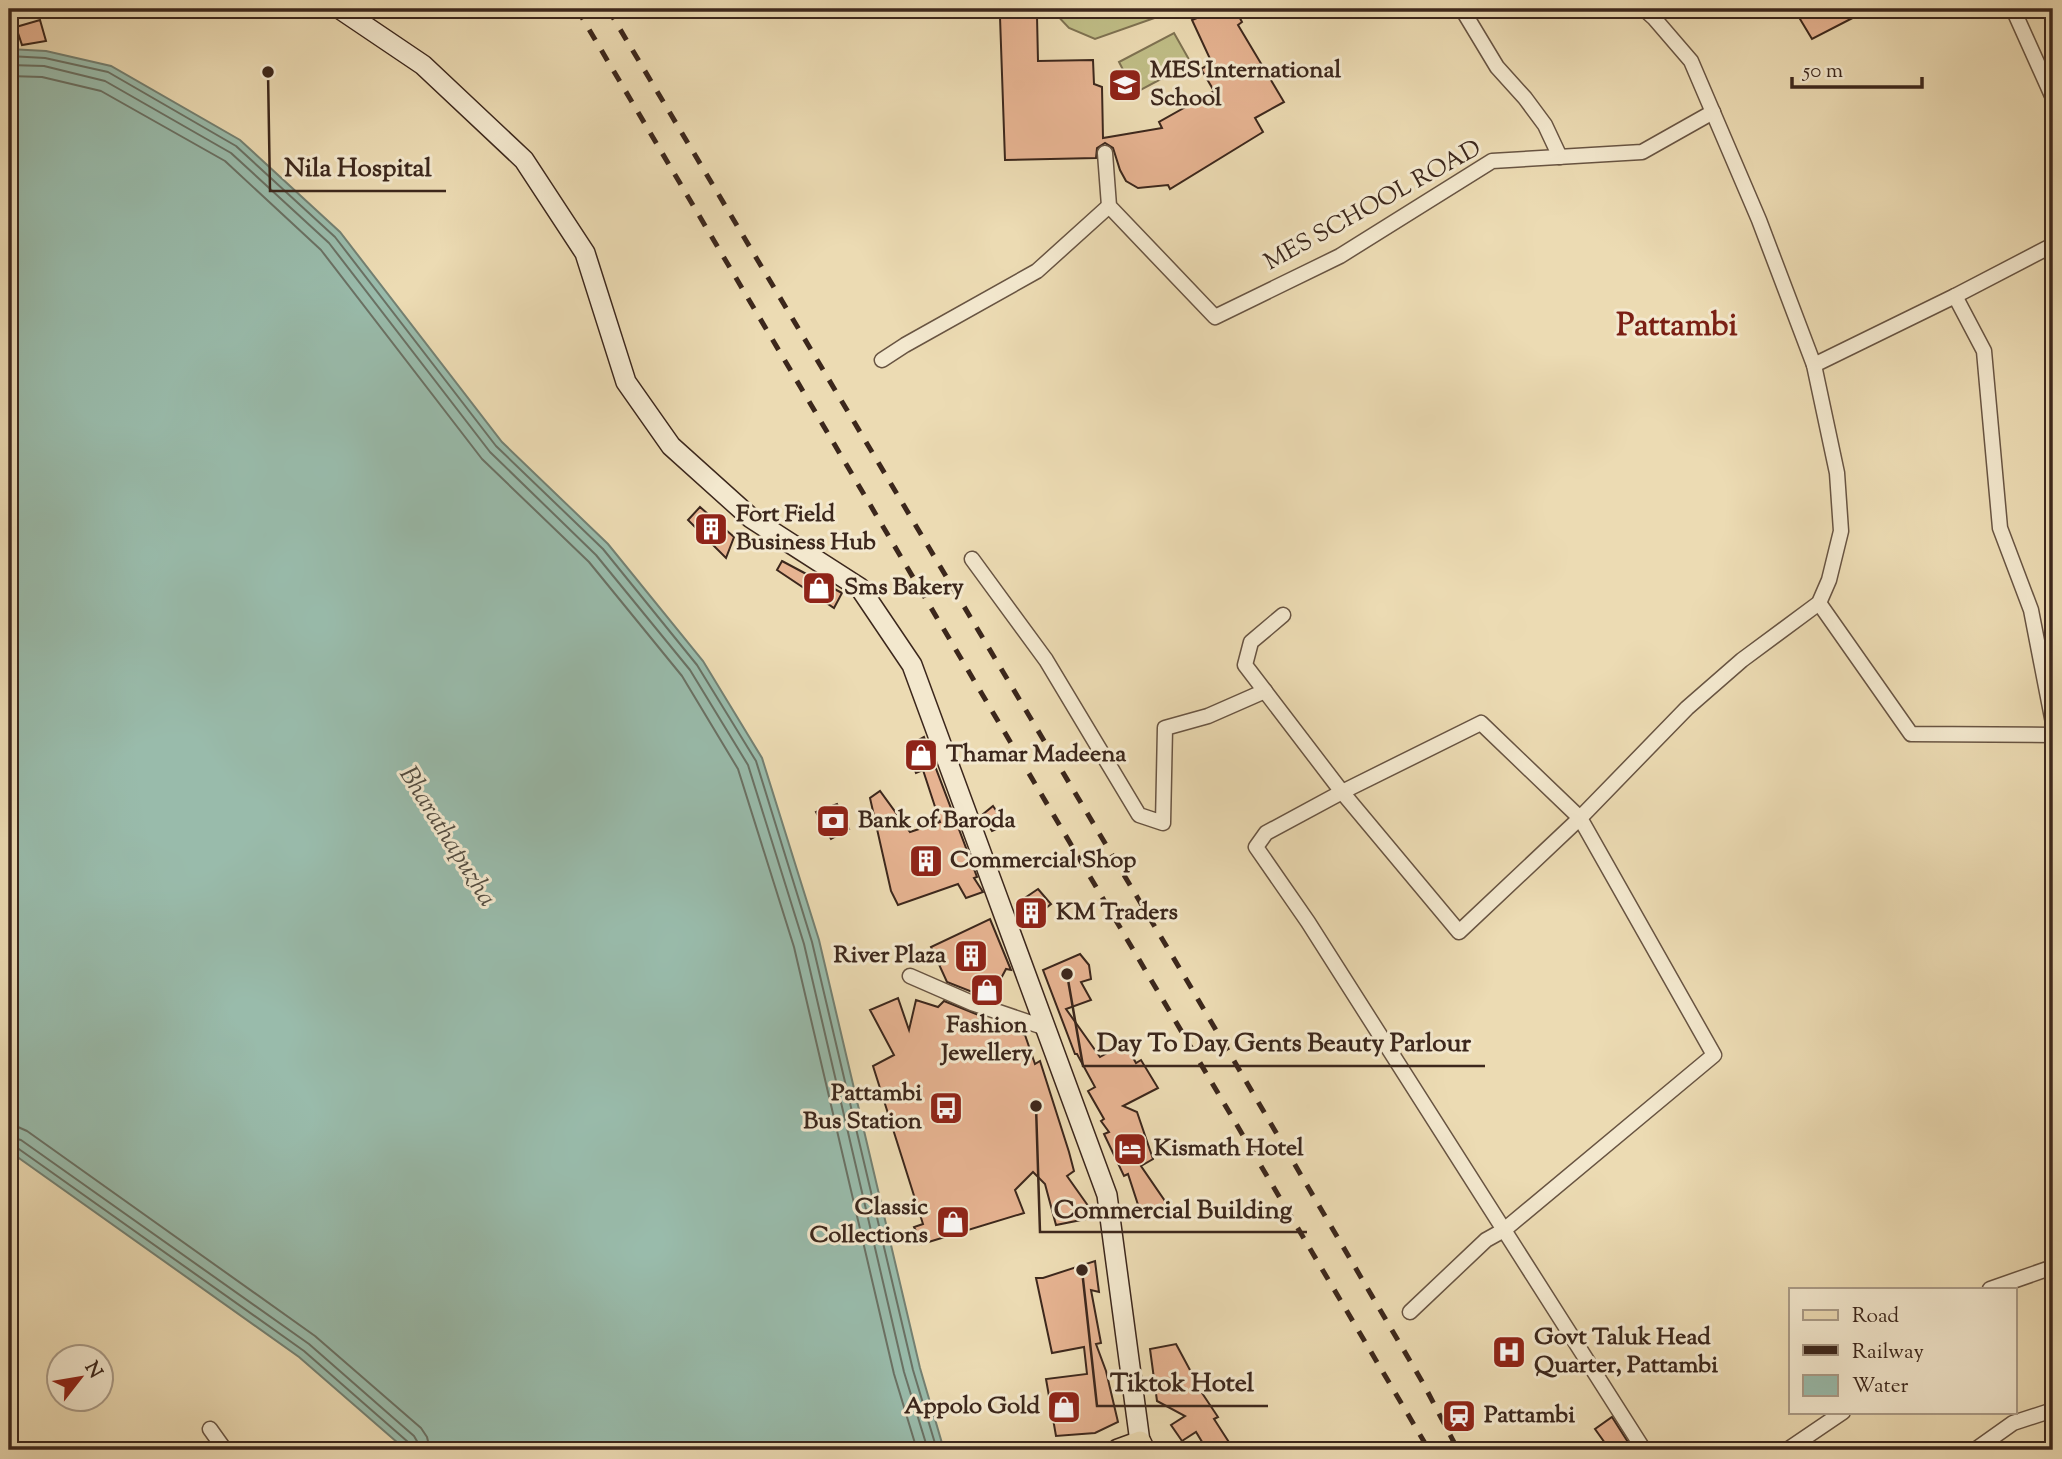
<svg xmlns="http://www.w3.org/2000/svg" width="2062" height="1459" font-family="'Sorts Mill Goudy',serif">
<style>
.green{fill:#c0be87;stroke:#7e7252;stroke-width:2}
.water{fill:#99bbab;stroke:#748072;stroke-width:2}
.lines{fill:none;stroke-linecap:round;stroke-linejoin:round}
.shore{stroke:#6a7164;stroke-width:2}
.building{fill:#e6b391;stroke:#3c271c;stroke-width:2}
.street-casing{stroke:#685442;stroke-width:17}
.secondary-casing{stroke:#3c271c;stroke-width:22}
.primary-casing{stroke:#3c271c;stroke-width:24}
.street{stroke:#f3e8ce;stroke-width:14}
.secondary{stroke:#f3e8ce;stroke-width:19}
.primary{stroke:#ecdbb3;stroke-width:21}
.rail{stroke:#3c271c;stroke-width:5;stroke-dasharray:12 12;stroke-linecap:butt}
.labels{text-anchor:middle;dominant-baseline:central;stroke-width:6;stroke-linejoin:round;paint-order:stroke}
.poi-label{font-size:24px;font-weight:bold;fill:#3c271c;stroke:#f3e8ce;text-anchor:start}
.street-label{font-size:24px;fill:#3c271c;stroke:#f3e8ce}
.water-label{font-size:26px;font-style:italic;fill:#534c40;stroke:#f3e8ce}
.district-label{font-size:32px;font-weight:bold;fill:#7a1f14;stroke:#f3e8ce}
.leader{fill:none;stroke:#3c271c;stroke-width:2.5}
.callout-dot{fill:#3c271c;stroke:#f3e8ce;stroke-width:2.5}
.callout-label{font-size:26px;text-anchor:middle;font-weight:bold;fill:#3c271c;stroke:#f3e8ce;stroke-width:6;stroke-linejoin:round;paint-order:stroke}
</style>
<rect width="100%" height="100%" fill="#ecdbb3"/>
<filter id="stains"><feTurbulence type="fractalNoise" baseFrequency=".00286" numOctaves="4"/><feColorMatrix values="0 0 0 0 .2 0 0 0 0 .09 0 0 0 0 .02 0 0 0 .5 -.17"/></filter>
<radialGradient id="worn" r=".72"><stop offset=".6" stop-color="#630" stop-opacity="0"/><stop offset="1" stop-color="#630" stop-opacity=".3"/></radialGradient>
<g class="green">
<polygon points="1051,9 1180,9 1095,39 1069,28"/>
<polygon points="1174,33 1191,63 1135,93 1119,62"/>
</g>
<polygon class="water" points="9,49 46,51 111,66 240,140 340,232 502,442 608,544 703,661 762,758 819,940 920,1368 944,1450 406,1450 299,1357 9,1151"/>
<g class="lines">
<g class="shore">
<polyline points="9,56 45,58 108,72 236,146 335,237 496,446 603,549 697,665 756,761 812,942 913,1370 937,1450"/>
<polyline points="9,65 44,66 105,81 231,153 329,243 490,452 596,555 690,670 748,765 804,944 904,1372 928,1450"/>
<polyline points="9,76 42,77 101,91 225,161 321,250 482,459 589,562 682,676 738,769 794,947 894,1374 917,1450"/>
<polyline points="9,1126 18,1127 27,1131 315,1336 421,1428 427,1437 430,1450"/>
<polyline points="9,1137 21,1140 309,1344 414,1436 418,1443 419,1450"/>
<polyline points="9,1146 16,1147 304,1351 408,1442 410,1450"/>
</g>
</g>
<g class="building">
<polygon points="1219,9 1235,9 1242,22 1238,25 1284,102 1255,118 1263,132 1170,189 1168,185 1138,188 1126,181 1120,170 1113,148 1105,143 1097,148 1096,158 1005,160 1000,17 1037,16 1038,61 1093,60 1094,84 1102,87 1103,138 1162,128 1159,122 1214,91 1201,69 1212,63 1192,20"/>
<polygon points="1794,9 1870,9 1812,39"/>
<polygon points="40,20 46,41 22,45 16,27"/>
<polygon points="700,507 734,537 726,558 688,520"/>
<polygon points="782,561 842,593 834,608 777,570"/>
<polygon points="924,737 977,877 974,878 983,892 966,898 958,884 898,905 891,891 870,798 880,791 910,832 940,822 923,770 916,773 906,747"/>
<polygon points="837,804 849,829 831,839 816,812"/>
<polygon points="993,806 1006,825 992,831 982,815"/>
<polygon points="1038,889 1051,904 1028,922 1016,904"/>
<polygon points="990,919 1011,970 1006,969 990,999 947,982 931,947"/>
<polygon points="1080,954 1089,965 1091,979 1081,982 1091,1000 1066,1009 1100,1057 1125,1043 1136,1063 1141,1060 1158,1088 1123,1106 1137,1112 1153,1159 1141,1166 1167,1204 1142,1217 1128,1174 1124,1176 1104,1134 1109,1132 1101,1121 1104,1119 1088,1091 1095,1087 1077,1054 1075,1054 1043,970"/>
<polygon points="898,998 909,1030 916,1000 938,1007 944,1001 981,1016 979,1020 1025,1035 1035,1064 1040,1061 1069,1152 1074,1171 1067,1176 1096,1217 1056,1225 1045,1184 1033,1172 1015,1190 1024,1213 922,1244 914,1227 923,1224 873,1066 894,1055 870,1010"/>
<polygon points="1095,1261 1099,1292 1091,1290 1101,1343 1096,1344 1106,1371 1118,1422 1095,1433 1056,1436 1046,1379 1087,1374 1084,1347 1052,1353 1036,1278 1043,1278"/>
<polygon points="1176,1344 1197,1383 1196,1384 1218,1417 1214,1419 1234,1450 1207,1450 1196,1432 1182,1441 1171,1425 1185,1416 1157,1401 1150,1349"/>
<polygon points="1612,1417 1633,1450 1610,1450 1595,1429"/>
</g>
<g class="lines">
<g class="street-casing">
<g id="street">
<polyline points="1462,9 1497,67 1525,98 1545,125 1560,157"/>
<polyline points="1644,9 1654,18 1691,61 1759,220 1814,365"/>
<polyline points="2013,9 2053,98"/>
<polyline points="1105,153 1109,206 1215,317 1340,256 1492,161 1642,152 1713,112"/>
<polyline points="1955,296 2053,245"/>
<polyline points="882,360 905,345 1037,271 1109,206"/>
<polyline points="972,559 1046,660 1139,815 1163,823 1165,728 1208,716 1265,691"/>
<polyline points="1819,603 1911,734 2053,735"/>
<polyline points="1283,615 1251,642 1245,665 1342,792 1266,833 1256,847 1308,922 1644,1450"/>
<polyline points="910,976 972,1003 1046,1028"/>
<polyline points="1990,1289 2053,1267"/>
<polyline points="1410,1312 1486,1240 1504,1230 1714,1055 1580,818 1481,723 1342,792 1459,932 1580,818 1687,708 1742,660 1819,603 1829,580 1841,531 1837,473 1814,365 1955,296 1984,351 2000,528 2031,610 2053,723"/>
<polyline points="210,1429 225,1450"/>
<polyline points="1787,1450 1843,1412"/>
<polyline points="1975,1450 2013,1423 2053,1410"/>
</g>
</g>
<g class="secondary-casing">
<polyline id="secondary" points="340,9 423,65 524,160 585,253 626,382 671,446 751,518 860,588 912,665 1107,1195 1140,1442"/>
</g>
<g class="primary-casing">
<polyline id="primary" points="1118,1450 1140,1442 1144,1450"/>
</g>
<use href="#street" class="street"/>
<use href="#secondary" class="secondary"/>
<use href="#primary" class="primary"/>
<g class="rail">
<polyline points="577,9 1429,1450"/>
<polyline points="608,9 1186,979 1423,1383 1458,1450"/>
</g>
</g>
<defs>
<g id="school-square" transform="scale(1.75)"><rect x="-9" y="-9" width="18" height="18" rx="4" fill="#8f2418" stroke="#f3e8ce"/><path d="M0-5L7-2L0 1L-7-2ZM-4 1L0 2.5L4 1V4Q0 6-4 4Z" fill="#fff"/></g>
<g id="building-square" transform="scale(1.75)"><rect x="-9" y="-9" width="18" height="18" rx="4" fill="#8f2418" stroke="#f3e8ce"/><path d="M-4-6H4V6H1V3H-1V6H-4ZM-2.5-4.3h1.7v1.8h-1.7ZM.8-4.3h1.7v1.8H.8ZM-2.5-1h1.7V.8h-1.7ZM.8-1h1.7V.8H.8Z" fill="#fff"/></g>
<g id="shop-square" transform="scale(1.75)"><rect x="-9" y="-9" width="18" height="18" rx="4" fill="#8f2418" stroke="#f3e8ce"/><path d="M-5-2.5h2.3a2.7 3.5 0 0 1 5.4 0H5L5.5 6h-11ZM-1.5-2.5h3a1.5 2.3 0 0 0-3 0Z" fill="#fff"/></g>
<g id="bank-square" transform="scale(1.75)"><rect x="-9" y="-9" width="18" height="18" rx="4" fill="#8f2418" stroke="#f3e8ce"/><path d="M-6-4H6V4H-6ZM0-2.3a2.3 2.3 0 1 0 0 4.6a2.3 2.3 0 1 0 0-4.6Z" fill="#fff"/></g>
<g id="bus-square" transform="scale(1.75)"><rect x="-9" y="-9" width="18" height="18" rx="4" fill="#8f2418" stroke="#f3e8ce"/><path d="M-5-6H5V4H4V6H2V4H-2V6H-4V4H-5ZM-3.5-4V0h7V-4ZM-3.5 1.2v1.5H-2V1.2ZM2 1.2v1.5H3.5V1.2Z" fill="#fff"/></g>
<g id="hotel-square" transform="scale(1.75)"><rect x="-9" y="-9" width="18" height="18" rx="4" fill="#8f2418" stroke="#f3e8ce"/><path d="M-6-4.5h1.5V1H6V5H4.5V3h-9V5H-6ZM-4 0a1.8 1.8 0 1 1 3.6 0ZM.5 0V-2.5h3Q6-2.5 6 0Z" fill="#fff"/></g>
<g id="hospital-square" transform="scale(1.75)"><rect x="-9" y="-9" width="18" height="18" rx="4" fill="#8f2418" stroke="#f3e8ce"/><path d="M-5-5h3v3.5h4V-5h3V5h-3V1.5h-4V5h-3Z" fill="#fff"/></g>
<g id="station-square" transform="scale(1.75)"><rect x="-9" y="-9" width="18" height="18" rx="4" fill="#8f2418" stroke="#f3e8ce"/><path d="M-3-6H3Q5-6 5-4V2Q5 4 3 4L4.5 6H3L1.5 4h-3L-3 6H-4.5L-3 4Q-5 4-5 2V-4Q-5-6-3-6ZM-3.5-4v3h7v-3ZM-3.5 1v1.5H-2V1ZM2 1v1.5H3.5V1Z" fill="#fff"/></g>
</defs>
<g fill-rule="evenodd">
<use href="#school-square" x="1125" y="85"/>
<use href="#building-square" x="711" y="529"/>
<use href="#shop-square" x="819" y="588"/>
<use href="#shop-square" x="921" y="755"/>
<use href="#bank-square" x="833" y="821"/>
<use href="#building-square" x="926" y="861"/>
<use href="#building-square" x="1031" y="913"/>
<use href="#building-square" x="971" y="956"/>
<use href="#shop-square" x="987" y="990"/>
<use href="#bus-square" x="946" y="1108"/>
<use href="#hotel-square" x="1130" y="1149"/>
<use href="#shop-square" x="953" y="1222"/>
<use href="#hospital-square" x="1509" y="1352"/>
<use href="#shop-square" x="1064" y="1407"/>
<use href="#station-square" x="1459" y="1416"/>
</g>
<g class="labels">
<g class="poi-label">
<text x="1150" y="71">MES International<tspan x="1150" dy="28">School</tspan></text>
<text x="736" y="515">Fort Field<tspan x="736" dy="28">Business Hub</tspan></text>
<text x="844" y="588">Sms Bakery</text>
<text x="946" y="755">Thamar Madeena</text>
<text x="858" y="821">Bank of Baroda</text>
<text x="950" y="861">Commercial Shop</text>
<text x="1056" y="913">KM Traders</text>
<text x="946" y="956" text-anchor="end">River Plaza</text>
<text x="987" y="1026" text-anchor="middle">Fashion<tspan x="987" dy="28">Jewellery</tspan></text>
<text x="922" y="1094" text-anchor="end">Pattambi<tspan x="922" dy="28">Bus Station</tspan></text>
<text x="1154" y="1149">Kismath Hotel</text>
<text x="928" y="1208" text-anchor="end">Classic<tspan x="928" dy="28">Collections</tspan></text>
<text x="1534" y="1338">Govt Taluk Head<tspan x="1534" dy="28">Quarter, Pattambi</tspan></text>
<text x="1040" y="1407" text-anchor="end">Appolo Gold</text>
<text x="1484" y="1416">Pattambi</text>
</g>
<g class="street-label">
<text transform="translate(1373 206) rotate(-29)">MES SCHOOL ROAD</text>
</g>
<g class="water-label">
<text transform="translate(447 837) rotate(58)">Bharathapuzha</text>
</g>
<g class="district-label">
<text x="1677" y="327">Pattambi</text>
</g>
</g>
<path class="leader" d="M268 72L270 191H446M1067 974L1083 1066H1485M1036 1106L1040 1232H1307M1082 1270L1097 1406H1268"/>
<g class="callout-dot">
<circle cx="268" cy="72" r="7"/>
<circle cx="1067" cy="974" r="7"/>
<circle cx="1036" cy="1106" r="7"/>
<circle cx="1082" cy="1270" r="7"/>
</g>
<g class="callout-label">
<text x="358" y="176">Nila Hospital</text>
<text x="1284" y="1051">Day To Day Gents Beauty Parlour</text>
<text x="1173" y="1218">Commercial Building</text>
<text x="1182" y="1391">Tiktok Hotel</text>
</g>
<rect width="2062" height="1459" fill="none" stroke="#ecdbb3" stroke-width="35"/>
<rect x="10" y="10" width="2041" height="1438" fill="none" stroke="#3c271c" stroke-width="3.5"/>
<rect x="18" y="18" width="2027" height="1424" fill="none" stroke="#3c271c" stroke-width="2"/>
<rect x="1789" y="1288" width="228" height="126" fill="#f3e8ce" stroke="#aa9b87" stroke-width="2"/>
<rect x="1803" y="1310" width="35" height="10" fill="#ecdbb3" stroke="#aa9b87" stroke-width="2"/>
<text x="1852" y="1322" font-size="21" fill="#3c271c">Road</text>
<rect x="1803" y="1345" width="35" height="10" fill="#3c271c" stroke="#aa9b87" stroke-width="2"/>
<text x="1852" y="1358" font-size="21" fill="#3c271c">Railway</text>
<rect x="1803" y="1375" width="35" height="21" fill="#99bbab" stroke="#aa9b87" stroke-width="2"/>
<text x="1852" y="1392" font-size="21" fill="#3c271c">Water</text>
<g transform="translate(80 1378) rotate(59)"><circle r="33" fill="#f3e8ce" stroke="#aa9b87" stroke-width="2"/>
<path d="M0-5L12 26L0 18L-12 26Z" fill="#8f2418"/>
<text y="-10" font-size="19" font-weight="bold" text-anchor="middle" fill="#3c271c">N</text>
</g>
<path d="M1792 77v10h130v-10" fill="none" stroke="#3c271c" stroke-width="3.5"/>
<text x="1803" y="77" font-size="21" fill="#3c271c" stroke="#f3e8ce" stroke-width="5" paint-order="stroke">50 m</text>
<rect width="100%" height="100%" filter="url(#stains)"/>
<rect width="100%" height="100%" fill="url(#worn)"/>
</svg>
